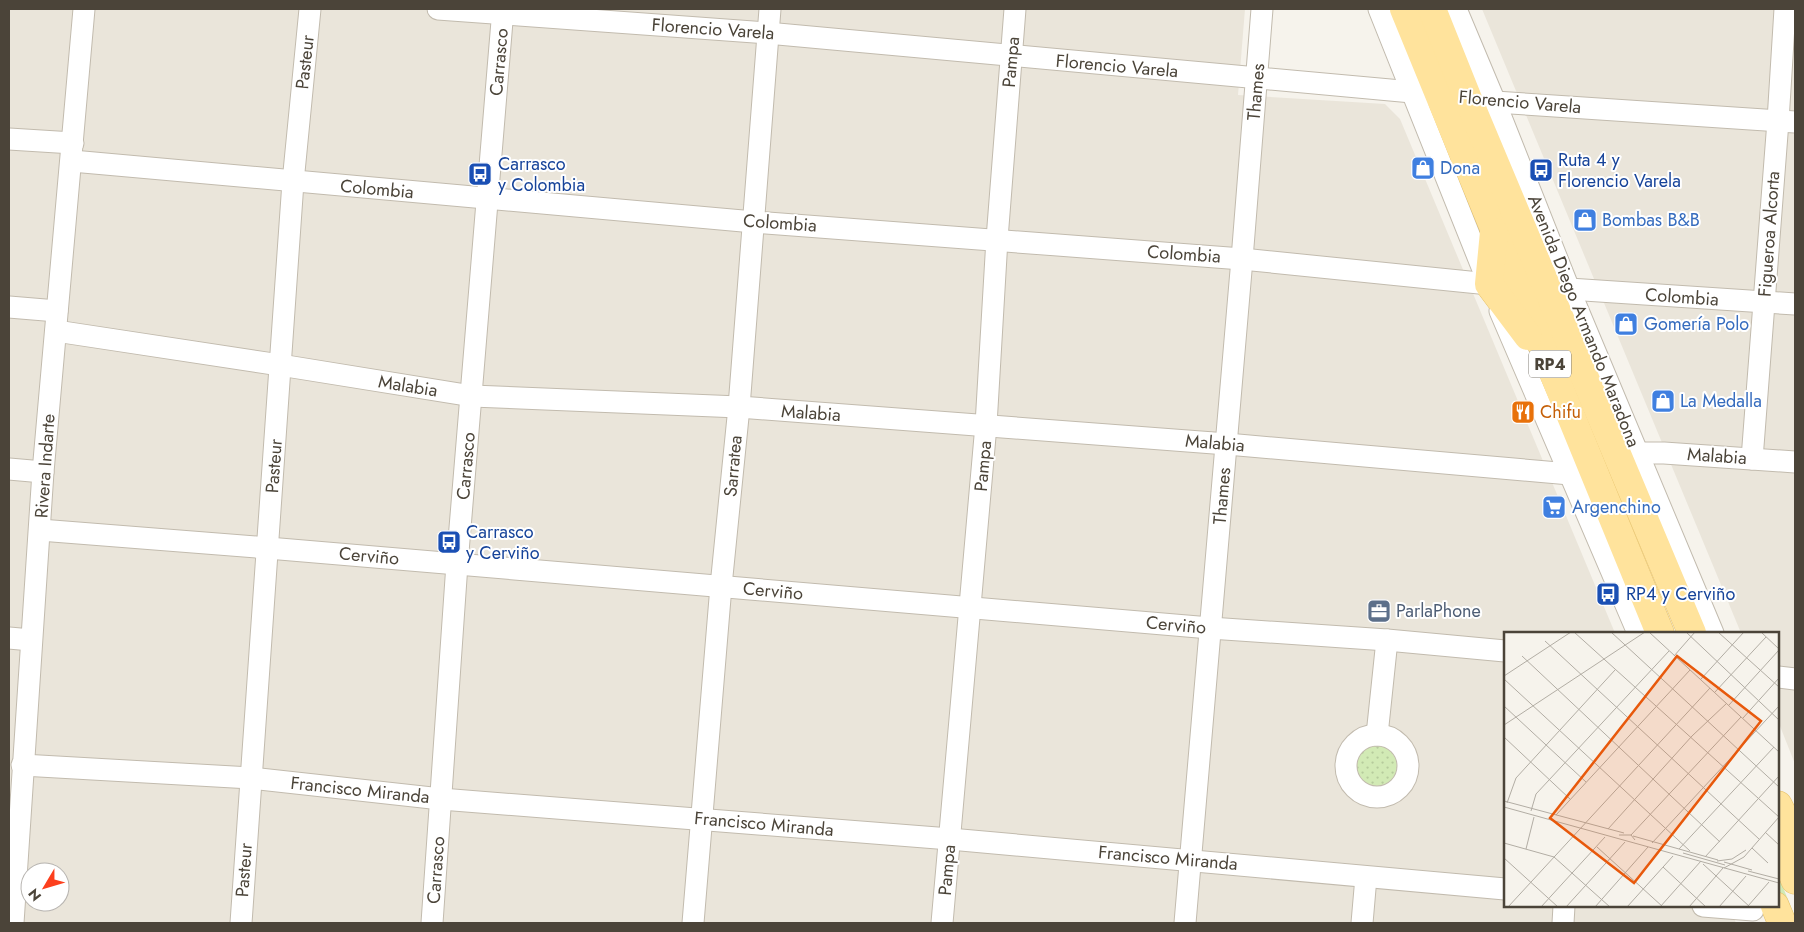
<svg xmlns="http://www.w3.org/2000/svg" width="1804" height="932" font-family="Jost,sans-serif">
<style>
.residential{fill:#eae5da;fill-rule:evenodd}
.green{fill:#d2eab5}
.park{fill:url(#park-dots)}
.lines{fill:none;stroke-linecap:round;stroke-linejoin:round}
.minor-casing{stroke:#c2bbae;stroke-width:23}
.major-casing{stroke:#e6c16a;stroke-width:29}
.minor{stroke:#fff;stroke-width:21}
.major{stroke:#ffe39c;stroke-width:28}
.labels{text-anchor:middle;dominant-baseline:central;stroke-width:4;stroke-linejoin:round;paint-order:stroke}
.shield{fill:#fff;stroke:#817c74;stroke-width:1}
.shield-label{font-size:16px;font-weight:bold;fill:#4b4439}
.street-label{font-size:18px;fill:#4b4439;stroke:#fff}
.transit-label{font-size:18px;fill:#164399;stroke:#fff;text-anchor:start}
.shop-label{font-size:18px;fill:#366cbe;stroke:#fff;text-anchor:start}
.food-label{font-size:18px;fill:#c56008;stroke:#fff;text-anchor:start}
.service-label{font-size:18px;fill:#4e5e75;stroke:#fff;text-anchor:start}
.inset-road{fill:none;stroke:#b2ada4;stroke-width:1}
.view{fill:#e8590c;fill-opacity:0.15;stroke:#e8590c;stroke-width:2.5}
.inset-edge{fill:none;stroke:#4b4439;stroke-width:2.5}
</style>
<defs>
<pattern id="park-dots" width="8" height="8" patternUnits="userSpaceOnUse" patternTransform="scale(1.25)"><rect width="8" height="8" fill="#d2eab5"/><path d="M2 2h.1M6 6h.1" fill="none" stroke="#b6ca9c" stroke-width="1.8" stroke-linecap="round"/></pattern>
</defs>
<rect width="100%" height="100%" fill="#f6f3ec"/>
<g class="residential">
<path d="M9,9H1245L1238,95L1385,104L1400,119L1615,633H1505V906H1729L1736,923H9ZM30,872H60V902H30Z"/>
<polygon points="1482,9 1795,9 1795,764 1778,721 1778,633 1741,633"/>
</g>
<polygon class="green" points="1778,875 1795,917 1795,923 1791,923 1778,891"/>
<circle class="park" cx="1376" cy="766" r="21"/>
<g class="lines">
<g class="minor-casing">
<g id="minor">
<polyline points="438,9 767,33 1412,92 1495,102 1795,122"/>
<polyline points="1379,9 1488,282"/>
<polyline points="1456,9 1495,102 1569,289 1713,633"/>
<polyline points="9,139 73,143"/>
<polyline points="72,161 754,222 1242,259 1489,284"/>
<polyline points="1569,289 1795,304"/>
<polyline points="9,307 57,311"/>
<polyline points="1500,311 1638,633"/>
<polyline points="56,331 280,365 472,396 739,407 1227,444 1570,474"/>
<polyline points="1638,453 1664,453 1795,462"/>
<polyline points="1752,459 1778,121 1785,9"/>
<polyline points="9,469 43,472"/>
<polyline points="40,530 268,548 1210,628 1387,640 1505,651"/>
<polyline points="9,638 31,640"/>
<polyline points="1778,677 1795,679"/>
<circle cx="1377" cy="766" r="31"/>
<polyline points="1377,735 1387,640"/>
<polyline points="22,765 251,778 441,799 950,839 1505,889"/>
<polyline points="1703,906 1753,910"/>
<polyline points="13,923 43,472 84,9"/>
<polyline points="241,923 293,182 310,9"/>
<polyline points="432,923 457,564 503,9"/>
<polyline points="693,923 721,586 739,407 770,9"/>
<polyline points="942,923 986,425 997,239 1015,9"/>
<polyline points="1185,923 1242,259 1262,9"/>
<polyline points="1362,923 1366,877"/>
<polyline points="1563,923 1564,906"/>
</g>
</g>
<g class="major-casing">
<g id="major">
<polyline points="1404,9 1660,633"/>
<polyline points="1432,9 1468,99 1692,633"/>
<polyline points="1494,232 1489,284 1528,336"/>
<polyline points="1778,805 1795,839"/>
<polyline points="1778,838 1795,880"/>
<polyline points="1775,906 1782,923"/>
</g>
</g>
<use href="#minor" class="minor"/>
<use href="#major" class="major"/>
</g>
<defs>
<g id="shop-square" transform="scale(1.25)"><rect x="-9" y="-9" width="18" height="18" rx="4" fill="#3f7fe0" stroke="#fff"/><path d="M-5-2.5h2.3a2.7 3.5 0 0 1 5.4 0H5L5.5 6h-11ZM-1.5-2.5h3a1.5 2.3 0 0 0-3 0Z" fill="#fff"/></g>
<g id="bus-square" transform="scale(1.25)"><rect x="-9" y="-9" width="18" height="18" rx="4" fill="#1a4fb4" stroke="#fff"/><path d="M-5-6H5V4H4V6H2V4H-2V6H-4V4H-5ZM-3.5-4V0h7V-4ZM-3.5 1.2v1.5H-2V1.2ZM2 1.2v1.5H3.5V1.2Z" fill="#fff"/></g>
<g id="restaurant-square" transform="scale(1.25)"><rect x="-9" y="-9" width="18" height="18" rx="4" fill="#e8710a" stroke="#fff"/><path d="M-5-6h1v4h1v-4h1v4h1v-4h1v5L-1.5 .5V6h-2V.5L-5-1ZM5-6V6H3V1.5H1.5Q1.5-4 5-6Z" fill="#fff"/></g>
<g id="supermarket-square" transform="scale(1.25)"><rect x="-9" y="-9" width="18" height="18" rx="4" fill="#3f7fe0" stroke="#fff"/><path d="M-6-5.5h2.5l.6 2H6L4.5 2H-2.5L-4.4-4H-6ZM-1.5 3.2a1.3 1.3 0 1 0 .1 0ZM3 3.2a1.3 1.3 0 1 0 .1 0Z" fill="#fff"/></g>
<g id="office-square" transform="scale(1.25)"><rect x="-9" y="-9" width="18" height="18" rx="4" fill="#5c6f8a" stroke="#fff"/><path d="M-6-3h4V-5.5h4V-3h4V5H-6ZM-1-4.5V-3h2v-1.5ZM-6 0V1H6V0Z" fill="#fff"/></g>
</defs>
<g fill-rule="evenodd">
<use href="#shop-square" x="1423" y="168"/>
<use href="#bus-square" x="1541" y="170"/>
<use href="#bus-square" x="480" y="174"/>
<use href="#shop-square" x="1585" y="220"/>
<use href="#shop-square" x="1626" y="324"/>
<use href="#shop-square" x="1663" y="401"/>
<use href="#restaurant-square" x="1523" y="412"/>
<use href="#supermarket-square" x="1554" y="507"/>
<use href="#bus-square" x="449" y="542"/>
<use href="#bus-square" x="1608" y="594"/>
<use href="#office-square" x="1379" y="611"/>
</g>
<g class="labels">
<rect class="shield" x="1529" y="350.5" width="42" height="27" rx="4"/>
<g class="shield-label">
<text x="1550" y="364">RP4</text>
</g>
<g class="street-label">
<text transform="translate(713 29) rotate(4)">Florencio Varela</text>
<text transform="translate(305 62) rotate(-84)">Pasteur</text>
<text transform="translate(499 62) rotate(-85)">Carrasco</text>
<text transform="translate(1011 62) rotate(-85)">Pampa</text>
<text transform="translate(1117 66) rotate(5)">Florencio Varela</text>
<text transform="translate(1256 92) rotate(-85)">Thames</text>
<text transform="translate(1520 102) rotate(5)">Florencio Varela</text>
<text transform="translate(377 189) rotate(5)">Colombia</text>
<text transform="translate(780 223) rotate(4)">Colombia</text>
<text transform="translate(1769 234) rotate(-86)">Figueroa Alcorta</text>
<text transform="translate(1184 254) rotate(4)">Colombia</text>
<text transform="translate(1682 297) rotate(4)">Colombia</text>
<text transform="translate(1584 321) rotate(68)">Avenida Diego Armando Maradona</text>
<text transform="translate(408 386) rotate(9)">Malabia</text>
<text transform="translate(811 413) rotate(4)">Malabia</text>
<text transform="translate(1215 443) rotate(5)">Malabia</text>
<text transform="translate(1717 456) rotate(4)">Malabia</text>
<text transform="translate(45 466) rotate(-86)">Rivera Indarte</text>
<text transform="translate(274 466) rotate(-86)">Pasteur</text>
<text transform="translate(466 466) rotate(-85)">Carrasco</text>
<text transform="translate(733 466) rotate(-85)">Sarratea</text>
<text transform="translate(983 466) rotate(-85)">Pampa</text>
<text transform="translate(1222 496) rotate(-85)">Thames</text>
<text transform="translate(369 556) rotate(5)">Cerviño</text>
<text transform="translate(773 591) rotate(5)">Cerviño</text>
<text transform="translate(1176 625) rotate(5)">Cerviño</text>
<text transform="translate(360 790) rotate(6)">Francisco Miranda</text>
<text transform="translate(764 824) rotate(5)">Francisco Miranda</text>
<text transform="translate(1168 858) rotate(5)">Francisco Miranda</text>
<text transform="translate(244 870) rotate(-86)">Pasteur</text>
<text transform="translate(436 870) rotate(-86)">Carrasco</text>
<text transform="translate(947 870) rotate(-85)">Pampa</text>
</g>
<g class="transit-label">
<text x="1558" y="160">Ruta 4 y<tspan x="1558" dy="21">Florencio Varela</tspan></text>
<text x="498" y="164">Carrasco<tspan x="498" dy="21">y Colombia</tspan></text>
<text x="466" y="532">Carrasco<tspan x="466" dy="21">y Cerviño</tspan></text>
<text x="1626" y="594">RP4 y Cerviño</text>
</g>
<g class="shop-label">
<text x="1440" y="168">Dona</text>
<text x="1602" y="220">Bombas B&amp;B</text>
<text x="1644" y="324">Gomería Polo</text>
<text x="1680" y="401">La Medalla</text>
<text x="1572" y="507">Argenchino</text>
</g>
<g class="food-label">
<text x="1540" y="412">Chifu</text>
</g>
<g class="service-label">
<text x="1396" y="611">ParlaPhone</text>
</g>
</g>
<g transform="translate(1504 632)">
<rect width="275" height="275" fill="#f6f3ec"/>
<path class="inset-road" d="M70,0L275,185M107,0L275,155M145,0L275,120M182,0L275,88M214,0L275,55M257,0L275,17M41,9L255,207M18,24L216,210M170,24L191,0M0,44L67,0M0,47L186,219M197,47L240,0M211,60L262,5M225,73L275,18M0,74L82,150M239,86L275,46M0,93L141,0M0,105L66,167M0,169L120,201M3,171L12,146L111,38M0,175L275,251M27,179L32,162L165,19M52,183L186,38M104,197L188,104L223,71M261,200L275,213M115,203H127L131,208M127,203L237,85M129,204L214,228M0,211L50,225L106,275M148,211L275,74M93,215L159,275M248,216L264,231M22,217L30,185M175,217L270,115M179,221L221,233M201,225L275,144M0,226L54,275M213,229L228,227L242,218M220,230L248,238M199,232L246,275M159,235L202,275M220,236L240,225L275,185M244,239L275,247M244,274L265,250M4,275L206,56M37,275L101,205M62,275L121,210M91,275L144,215M123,275L169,224M156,275L197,229M185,275L219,236M215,275L242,244"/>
<path class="view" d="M173,24L257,89L130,251L46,186Z"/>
<rect width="275" height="275" class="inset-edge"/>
</g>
<rect width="1804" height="932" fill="none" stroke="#4b4439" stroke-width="20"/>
<g transform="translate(45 887) rotate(232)"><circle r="24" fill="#ffffff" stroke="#b7b4b0"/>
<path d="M0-4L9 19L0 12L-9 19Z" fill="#fc3f1d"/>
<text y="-8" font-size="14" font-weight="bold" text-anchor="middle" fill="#4b4439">N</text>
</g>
</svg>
